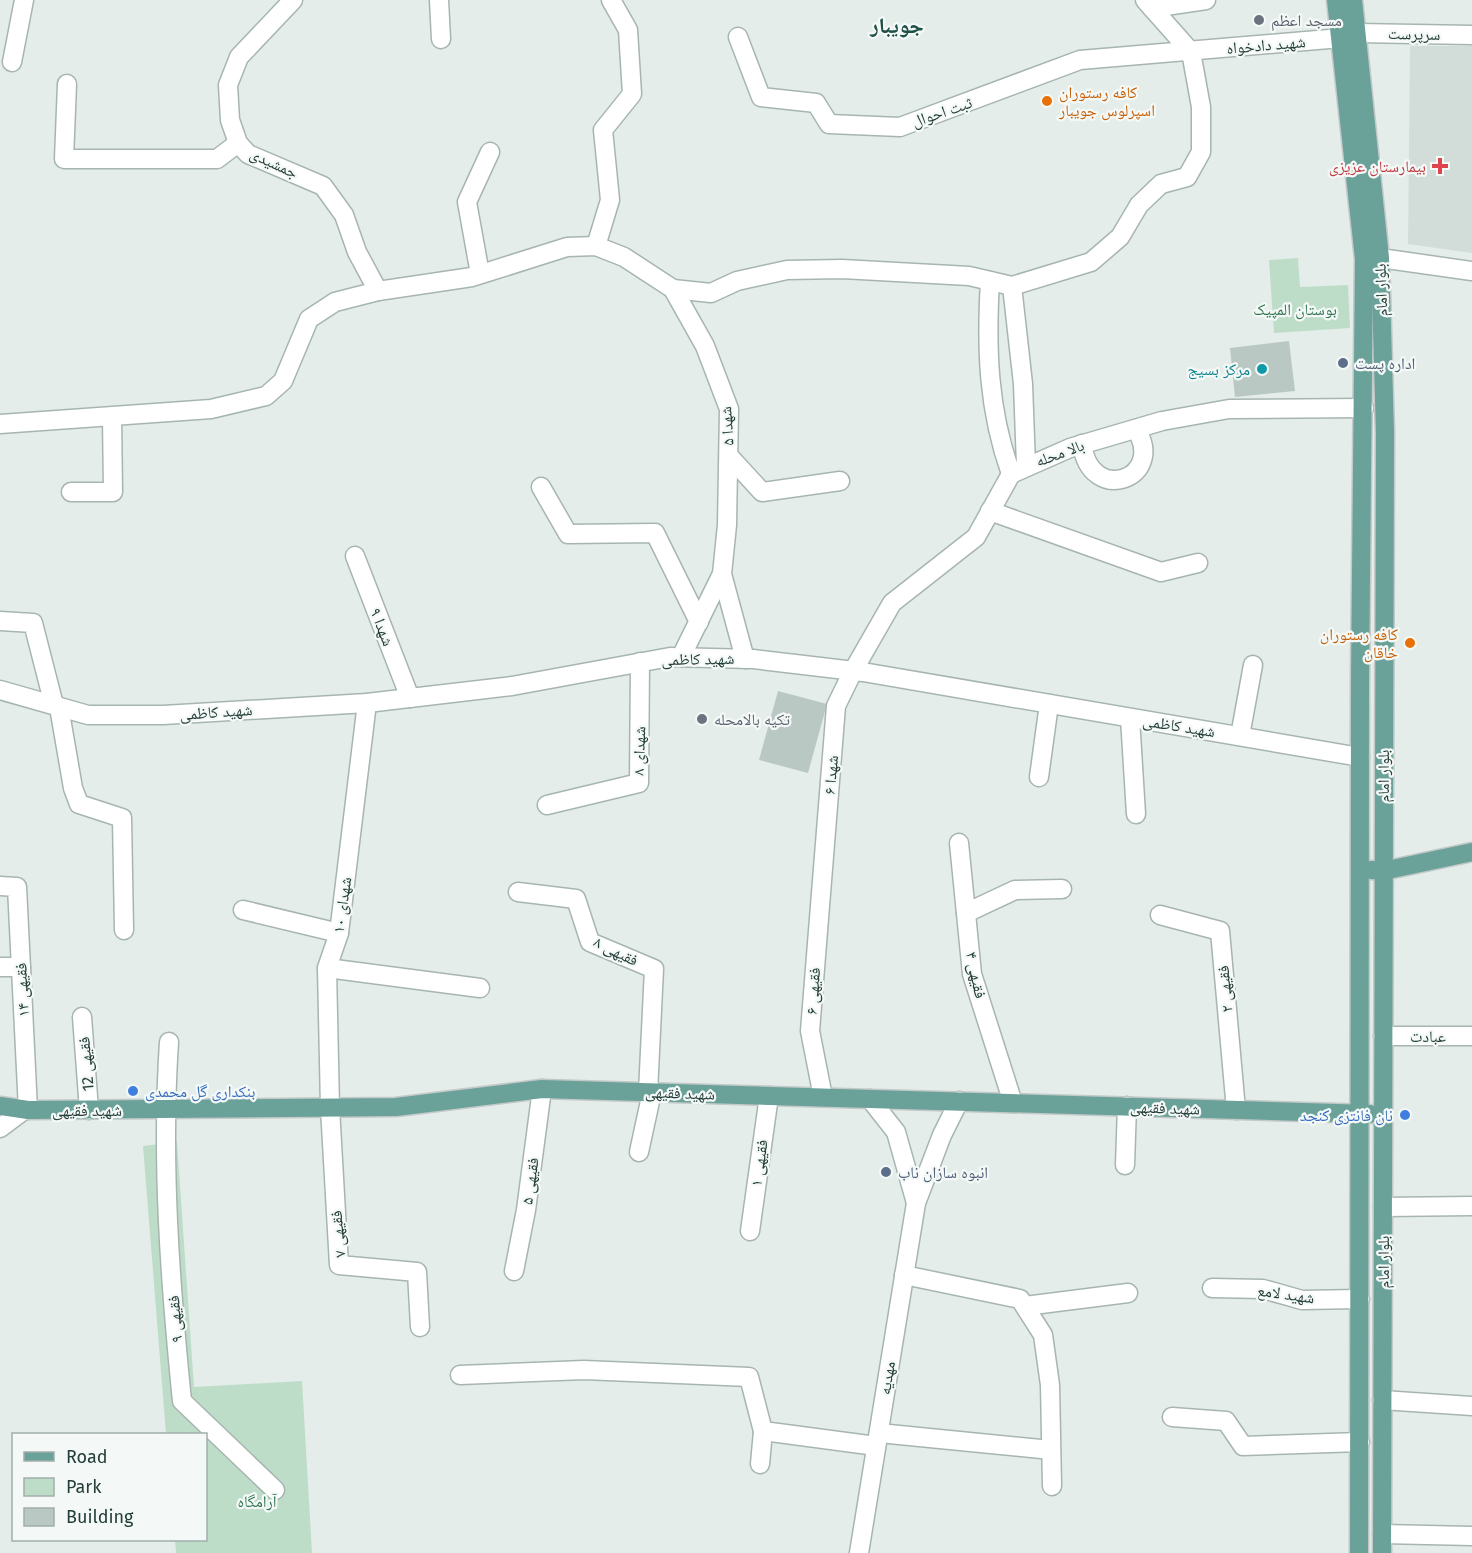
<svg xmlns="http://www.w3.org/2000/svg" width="1472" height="1553" font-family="'Fira Sans','Noto Naskh Arabic',sans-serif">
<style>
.built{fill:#d2ddd9}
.green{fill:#beddc9}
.building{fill:#b9c8c3}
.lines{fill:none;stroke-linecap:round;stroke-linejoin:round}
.minor-casing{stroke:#a7b5b1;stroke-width:21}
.major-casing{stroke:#c2c9c8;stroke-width:21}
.minor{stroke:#fff;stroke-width:18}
.major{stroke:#6aa198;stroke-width:18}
.worship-dot{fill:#6b7280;stroke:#f4f9f7;stroke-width:2}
.food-dot{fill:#e8710a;stroke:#f4f9f7;stroke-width:2}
.health-dot{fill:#e0444e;stroke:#f4f9f7;stroke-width:2}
.service-dot{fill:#5c6f8a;stroke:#f4f9f7;stroke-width:2}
.culture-dot{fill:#0f9aa8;stroke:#f4f9f7;stroke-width:2}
.shop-dot{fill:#3f7fe0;stroke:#f4f9f7;stroke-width:2}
.labels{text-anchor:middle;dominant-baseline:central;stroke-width:4.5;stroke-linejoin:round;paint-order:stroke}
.worship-label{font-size:16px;fill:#5b616d;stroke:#f4f9f7;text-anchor:start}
.street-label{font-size:16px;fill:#243e39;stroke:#f4f9f7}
.food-label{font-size:16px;fill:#c56008;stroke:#f4f9f7;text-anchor:start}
.health-label{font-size:16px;fill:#be3a42;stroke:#f4f9f7;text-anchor:end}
.park-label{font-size:16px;fill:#2f7450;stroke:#f4f9f7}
.service-label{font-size:16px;fill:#4e5e75;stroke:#f4f9f7;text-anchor:start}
.culture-label{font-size:16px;fill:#0d838f;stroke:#f4f9f7;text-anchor:end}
.shop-label{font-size:16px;fill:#366cbe;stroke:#f4f9f7;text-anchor:start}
.district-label{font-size:22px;font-weight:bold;fill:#205048;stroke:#f4f9f7}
</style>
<rect width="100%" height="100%" fill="#e4edea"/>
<polygon class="built" points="1410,46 1472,46 1472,253 1408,244"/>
<g class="green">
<polygon points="1298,258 1300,287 1348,285 1350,328 1274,333 1269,260"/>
<polygon points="177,1142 194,1387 302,1381 312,1553 176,1553 175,1540 206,1540 206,1434 166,1434 143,1146"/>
</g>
<g class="building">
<polygon points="1289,341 1295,391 1235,397 1230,348"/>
<polygon points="778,691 827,704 808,773 759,760"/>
</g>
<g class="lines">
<g class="minor-casing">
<g id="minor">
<polyline points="293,0 239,57 228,85 230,120 238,143 248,154 323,186 344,215 357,252 378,291"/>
<polyline points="439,0 441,39"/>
<polyline points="1145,0 1191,52"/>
<polyline points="1152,8 1206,0"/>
<polyline points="1357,33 1472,35"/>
<polyline points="738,37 761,97 816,103 829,124 900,127 1080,60 1341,38"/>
<polyline points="12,62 24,0"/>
<polyline points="67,84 64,159 217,159 238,143"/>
<polyline points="596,246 610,200 603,130 632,94 628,30 611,0"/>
<polyline points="1380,258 1472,271"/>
<polyline points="480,274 467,202 490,152"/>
<path d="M990,281C986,348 988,410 1011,474"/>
<polyline points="1012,286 1023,384 1026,466"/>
<polyline points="673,289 705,346 729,409 727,525 722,574 745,659"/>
<polyline points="0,424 211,409 266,396 283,381 309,319 335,302 378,291 472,277 567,247 596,246 624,257 673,289 711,293 737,281 787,270 842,269 969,276 1012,286 1091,262 1120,237 1139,205 1161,184 1187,177 1201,152 1201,107 1191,52"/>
<path d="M1082,444C1090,506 1167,479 1136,429"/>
<polyline points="729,456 762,492 840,481"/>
<polyline points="541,487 568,534 655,533 699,622"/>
<polyline points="71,492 113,492 112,417"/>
<polyline points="990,511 1161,572 1198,563"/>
<polyline points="355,556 410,698"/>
<polyline points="0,621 33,623 54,705"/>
<polyline points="681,657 722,574"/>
<polyline points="0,690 88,715 163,715 367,703 512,686 670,657 753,659 863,672 1360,757"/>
<polyline points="367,703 339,933 327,968 330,1108 339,1265 417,1272 420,1327"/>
<polyline points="59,707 73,788 79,804 122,818 124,930"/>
<polyline points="1130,718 1136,814"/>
<polyline points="1240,736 1253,665"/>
<polyline points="1039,777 1049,704"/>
<polyline points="547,805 639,783 640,662"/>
<polyline points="959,843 972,974 1013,1103"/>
<polyline points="0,886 17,887 28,1110"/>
<polyline points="518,892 576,899 590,942 654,969 648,1092"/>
<polyline points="243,910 339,933"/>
<polyline points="966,913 1015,890 1062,889"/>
<polyline points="1160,915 1220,931 1236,1110"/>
<polyline points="0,967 21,967"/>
<polyline points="327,968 480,988"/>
<polyline points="82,1017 89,1110"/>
<polyline points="1383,1036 1472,1036"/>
<path d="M169,1042C161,1161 170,1282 182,1401L275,1490"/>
<polyline points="823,1097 810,1031 836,706 853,671 892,603 976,537 1011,474 1070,448 1162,421 1229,409 1364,408"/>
<polyline points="870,1099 896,1132 916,1203"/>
<polyline points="0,1128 24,1110"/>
<polyline points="639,1152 652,1092"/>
<polyline points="1125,1165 1127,1106"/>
<polyline points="1383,1207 1472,1206"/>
<polyline points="750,1231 769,1096"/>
<polyline points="514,1271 526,1210 542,1089"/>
<polyline points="904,1275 1020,1299 1043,1335 1050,1385 1052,1486"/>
<polyline points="1212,1288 1263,1289 1302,1300 1360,1299"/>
<polyline points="1025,1306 1128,1293"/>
<polyline points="460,1375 584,1370 749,1377 763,1431 876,1446"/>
<polyline points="1382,1400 1472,1406"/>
<polyline points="1172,1417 1226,1421 1243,1446 1360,1442"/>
<polyline points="879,1433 1051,1450"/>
<polyline points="760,1464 763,1431"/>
<polyline points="1382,1534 1472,1536"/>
<polyline points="859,1553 916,1203 942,1135 959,1101"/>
</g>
</g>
<g class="major-casing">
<g id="major">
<polyline points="1336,0 1364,259 1360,682 1359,1553"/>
<polyline points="1353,0 1380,258 1385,433 1382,1553"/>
<polyline points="1371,870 1383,871 1472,852"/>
<polyline points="0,1106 28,1110 396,1107 542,1089 1370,1114"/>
</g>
</g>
<use href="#minor" class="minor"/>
<use href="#major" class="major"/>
</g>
<g class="worship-dot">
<circle cx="1259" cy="20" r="6"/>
<circle cx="702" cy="719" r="6"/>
</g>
<g class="food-dot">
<circle cx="1047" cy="101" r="6"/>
<circle cx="1410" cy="643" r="6"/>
</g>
<path class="health-dot" d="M1437 157h6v6h6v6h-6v6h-6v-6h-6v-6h6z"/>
<g class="service-dot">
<circle cx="1343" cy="363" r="6"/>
<circle cx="886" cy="1172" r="6"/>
</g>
<circle class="culture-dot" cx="1262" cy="369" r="6"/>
<g class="shop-dot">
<circle cx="133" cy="1091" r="6"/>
<circle cx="1405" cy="1115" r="6"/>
</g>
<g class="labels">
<g class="worship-label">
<text x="1271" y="20">مسجد اعظم</text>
<text x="714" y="719">تکیه بالامحله</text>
</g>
<g class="street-label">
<text transform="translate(1414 34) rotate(1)">سرپرست</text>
<text transform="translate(1266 45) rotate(-5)">شهید دادخواه</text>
<text transform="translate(942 112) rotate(-19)">ثبت احوال</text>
<text transform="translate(274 163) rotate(25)">جمشیدی</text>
<text transform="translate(1381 290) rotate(-92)">بلوار امام</text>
<text transform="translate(727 426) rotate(-94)">شهدا ۵</text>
<text transform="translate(1060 453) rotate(-20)">بالا محله</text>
<text transform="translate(382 627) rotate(69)">شهدا ۹</text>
<text transform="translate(698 659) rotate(-1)">شهید کاظمی</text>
<text transform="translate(216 712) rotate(-4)">شهید کاظمی</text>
<text transform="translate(1179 726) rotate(9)">شهید کاظمی</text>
<text transform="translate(639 751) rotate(-88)">شهدای ۸</text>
<text transform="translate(831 775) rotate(-85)">شهدا ۶</text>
<text transform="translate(1383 776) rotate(-90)">بلوار امام</text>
<text transform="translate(342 905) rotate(-82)">شهدای ۱۰</text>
<text transform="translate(616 951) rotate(26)">فقیهی ۸</text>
<text transform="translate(976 975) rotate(78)">فقیهی ۴</text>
<text transform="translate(1225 989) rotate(-95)">فقیهی ۲</text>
<text transform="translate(22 990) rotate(-93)">فقیهی ۱۴</text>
<text transform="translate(813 991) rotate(-86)">فقیهی ۶</text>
<text x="1428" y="1036">عبادت</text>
<text transform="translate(86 1064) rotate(-95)">فقیهی 12</text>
<text transform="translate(680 1093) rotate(2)">شهید فقیهی</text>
<text transform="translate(1165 1108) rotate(2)">شهید فقیهی</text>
<text x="87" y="1110">شهید فقیهی</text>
<text transform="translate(759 1163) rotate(-82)">فقیهی ۱</text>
<text transform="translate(530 1181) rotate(-82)">فقیهی ۵</text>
<text transform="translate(338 1234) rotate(-95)">فقیهی ۷</text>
<text transform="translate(1383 1262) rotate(-90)">بلوار امام</text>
<text transform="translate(1286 1294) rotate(8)">شهید لامع</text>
<text transform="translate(175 1319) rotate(-94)">فقیهی ۹</text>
<text transform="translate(887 1378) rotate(-81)">مهدیه</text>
</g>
<g class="food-label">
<text x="1059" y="92">کافه رستوران<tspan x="1059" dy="18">اسپرلوس جویبار</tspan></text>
<text x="1398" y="634" text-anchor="end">کافه رستوران<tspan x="1398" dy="18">خاقان</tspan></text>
</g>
<g class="health-label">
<text x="1426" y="166">بیمارستان عزیزی</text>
</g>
<g class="park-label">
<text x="1295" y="309">بوستان المپیک</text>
<text x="257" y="1501">آرامگاه</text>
</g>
<g class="service-label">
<text x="1355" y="363">اداره پست</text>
<text x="898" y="1172">انبوه سازان ناب</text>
</g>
<g class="culture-label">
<text x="1250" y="369">مرکز بسیج</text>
</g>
<g class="shop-label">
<text x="145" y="1091">بنکداری گل محمدی</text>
<text x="1393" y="1115" text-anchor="end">نان فانتزی کنجد</text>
</g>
<g class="district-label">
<text x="897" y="25">جویبار</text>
</g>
</g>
<rect x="12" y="1433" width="195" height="108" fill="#f4f9f7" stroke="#a1aeab" stroke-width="1.5"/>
<rect x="24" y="1452" width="30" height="9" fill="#6aa198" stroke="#a1aeab" stroke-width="1.5"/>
<text x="66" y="1463" font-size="18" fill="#243e39">Road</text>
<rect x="24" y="1478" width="30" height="18" fill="#beddc9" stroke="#a1aeab" stroke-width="1.5"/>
<text x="66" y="1493" font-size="18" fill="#243e39">Park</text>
<rect x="24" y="1508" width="30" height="18" fill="#b9c8c3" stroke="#a1aeab" stroke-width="1.5"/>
<text x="66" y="1523" font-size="18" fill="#243e39">Building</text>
</svg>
